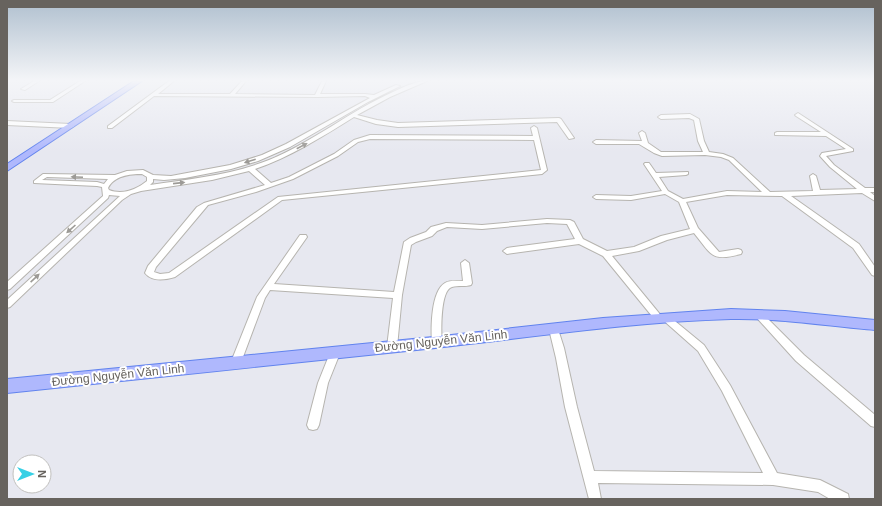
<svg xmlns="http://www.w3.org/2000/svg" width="882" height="506" font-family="Helvetica,sans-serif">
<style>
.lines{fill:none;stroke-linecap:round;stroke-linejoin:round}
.street-casing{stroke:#b6b4af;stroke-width:2}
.primary-casing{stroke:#6183ee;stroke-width:2}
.street{fill:#fff;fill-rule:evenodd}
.primary{fill:#afb8fd;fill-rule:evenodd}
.oneway{fill:#9c9a96}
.labels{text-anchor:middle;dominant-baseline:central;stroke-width:4;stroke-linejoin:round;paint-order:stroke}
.near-street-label{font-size:12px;fill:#67635e;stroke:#fff}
</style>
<rect width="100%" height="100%" fill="#e7e8f0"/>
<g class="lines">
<g class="street-casing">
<g id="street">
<polygon points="34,81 39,81 25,90 21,89"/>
<polygon points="80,81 85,81 53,102 14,102 12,101 14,100 50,100"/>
<path d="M169,81H174L158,94H230L242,81H246L235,94L315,95L322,81H326L320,94H365L374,95L396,85L400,86L368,102L290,147L258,161L231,169L185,178L164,180L153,179V182L150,185C191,179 231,175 269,160C313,142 350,111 393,92C404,87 415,81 427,81L390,97L357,115L377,120L398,123L559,118L561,119L574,138L569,139L557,122L398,127L376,124L354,117C322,137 290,157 255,169L271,183L289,177L334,154L354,140L370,135L533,136L531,128L534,126L537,128L547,170L542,174L282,200L175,277C165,280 152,282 145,273L148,266L197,207L204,203L265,185L249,171L212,180L141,191L131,194L122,200L10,307L7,308V300L120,196L109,195L108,198L10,289L7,290V282L103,196L102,187L97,186L34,183V181L43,174L115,175L127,171L143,170L153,175L171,176L230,165L262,155L286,144L370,98L365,96L317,97L154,96L112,128H108V126ZM370,139L534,140L541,170L278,197L169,273L160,274L154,272L156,267L203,211L208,205L256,192L293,179L338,156L358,142ZM142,174L147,177V181C136,190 122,195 109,190L108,188C114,176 129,174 142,174ZM47,177L108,179L104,184L97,182L42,180Z"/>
<path d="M690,114L699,119L704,141L709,152L723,154L733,158L770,192L813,191L810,176L813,174L816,176L820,190L857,189L830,167L820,156L822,153L846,149L826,136L775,135V133L777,132H821L796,116L795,115L798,113L853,149V151L826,156L834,165L865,188H875V192H870L875,196V201L862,193L791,196L859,244L875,267V276L872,275L853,248L782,196L727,195L686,202L698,228L719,252L738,249L741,250L742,252L741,254C711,262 712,255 694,233L667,240L639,251L612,256L663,318L667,316L670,317L704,345L730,385L777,473L820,480L848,494L849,499H830L818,492L773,485L598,483L601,499H589L565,407L556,358L549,329L551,326L554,325L557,326L564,348L577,407L594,471L763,473L722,391L698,351L663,320L659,322L656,321L603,256L579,244L507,254L503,251L507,248L575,239L567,224L547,223L482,229L447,227L437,231L432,236L416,242L411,245L402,295L397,347L395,350L392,351L389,350L387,347L393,298L270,290L265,298L240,365L236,366L232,365L231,362L257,297L300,235H306L307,237L274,284L394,292L404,242L410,238L426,232L431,227L446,223L482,225L547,219L570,220L574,222L583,239L607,251L634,247L661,236L690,229L679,202L665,194L631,200L596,199L593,197L596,195L631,196L662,191L644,164L645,163H649L656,173L688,172V174L686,175L659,177L668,191L683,199L727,191L762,192L729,160L721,157L705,155L662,156L654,153L639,144H596L593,142L596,140L642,141L639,133L642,131L645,133L648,143L661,152H703L698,141L694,120L689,118L661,119L658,117L661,115Z"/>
<polygon points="7,121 71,124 74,126 71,128 7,125"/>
<path d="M465,260L469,263L472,283L471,285C465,287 458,285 452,287C440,290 441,332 442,342L440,345L437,346L434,345L432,342C431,328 431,291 445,283C450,280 457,281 463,281L461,263Z"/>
<polygon points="759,312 762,313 804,355 875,415 875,427 871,426 796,361 756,317 754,315 756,313"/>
<polygon points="335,349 339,350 340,353 328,383 319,425 317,429 313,430 309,429 307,425 318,383 330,353 331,350"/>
</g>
</g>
<g class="primary-casing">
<g id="primary">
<polygon points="134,81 142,81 7,171 7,164"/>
<path d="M731,309L785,311L875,320V330C827,326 779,318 731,319C629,322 527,338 426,349C286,364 147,378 7,393V379L433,337L603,318Z"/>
</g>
</g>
<use href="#street" class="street"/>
<use href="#primary" class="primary"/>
</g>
<defs><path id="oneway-solid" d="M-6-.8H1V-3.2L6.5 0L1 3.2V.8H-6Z"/></defs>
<g class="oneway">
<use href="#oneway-solid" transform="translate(302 146) rotate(-28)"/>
<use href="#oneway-solid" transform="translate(250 161) rotate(162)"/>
<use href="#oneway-solid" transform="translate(77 177) rotate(-178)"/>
<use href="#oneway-solid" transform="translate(179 183) rotate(-6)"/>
<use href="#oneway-solid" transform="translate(71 229) rotate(138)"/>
<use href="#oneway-solid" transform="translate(35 278) rotate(-43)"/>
</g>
<linearGradient id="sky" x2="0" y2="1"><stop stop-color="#b0c0cf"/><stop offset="0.53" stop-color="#f4f5f8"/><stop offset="1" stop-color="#f4f5f8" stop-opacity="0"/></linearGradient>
<rect width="882" height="152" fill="url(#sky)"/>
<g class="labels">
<g class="near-street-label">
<text transform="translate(441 341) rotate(-6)">Đường Nguyễn Văn Linh</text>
<text transform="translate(118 375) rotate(-6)">Đường Nguyễn Văn Linh</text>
</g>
</g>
<rect width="882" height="506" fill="none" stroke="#67635e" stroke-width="16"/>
<g transform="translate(32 474) rotate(90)"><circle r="19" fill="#ffffff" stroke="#c2c1bf"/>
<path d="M0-3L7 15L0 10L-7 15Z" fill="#37d0e5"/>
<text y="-6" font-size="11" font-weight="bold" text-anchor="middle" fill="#67635e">N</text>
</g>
</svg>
